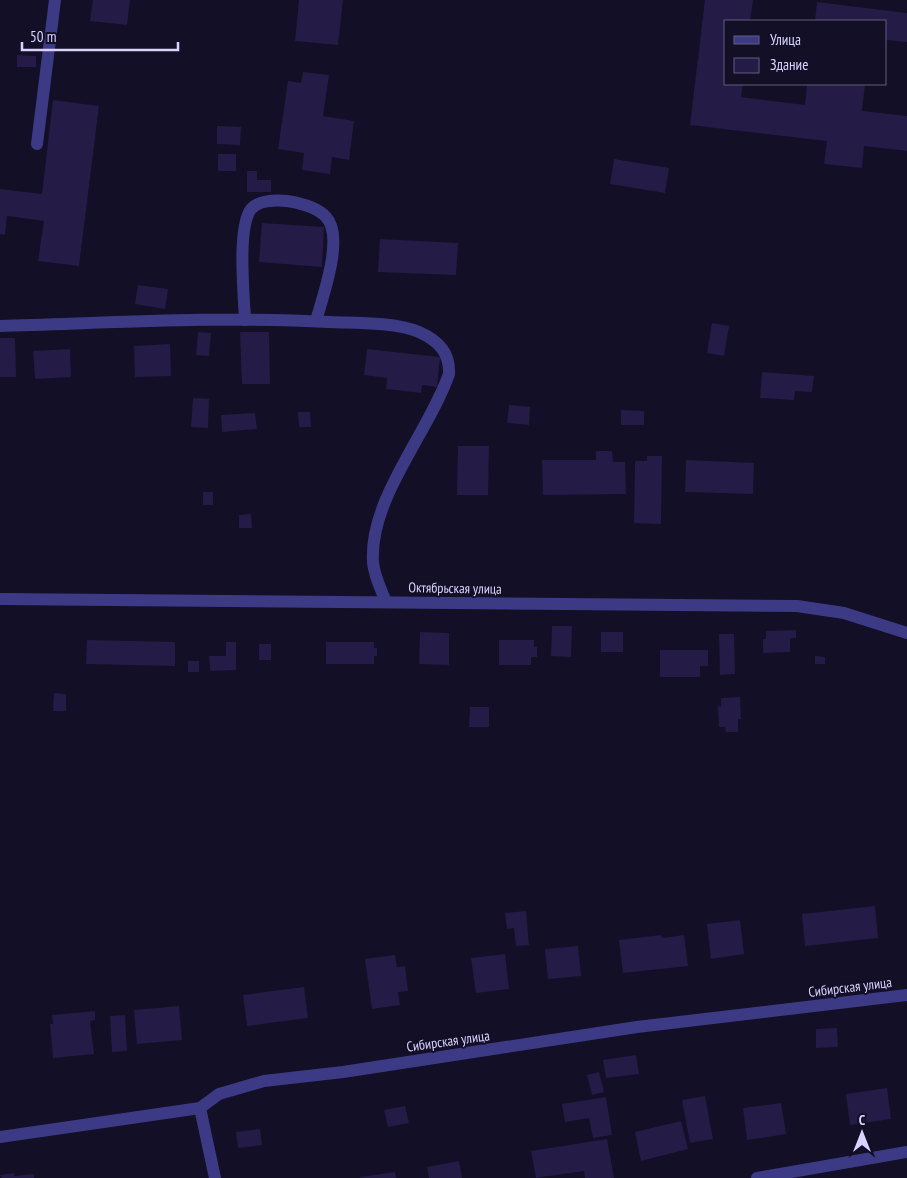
<svg xmlns="http://www.w3.org/2000/svg" width="907" height="1178" font-family="'PT Sans Narrow',sans-serif">
<style>
.building{fill:#241b47}
.lines{fill:none;stroke-linecap:round;stroke-linejoin:round}
.minor{stroke:#3d3a85;stroke-width:12}
.labels{text-anchor:middle;dominant-baseline:central;stroke-width:4;stroke-linejoin:round;paint-order:stroke}
.street-label{font-size:14px;fill:#d9d4ff;stroke:#130f26}
</style>
<rect width="100%" height="100%" fill="#130f26"/>
<g class="building">
<polygon points="93,0 130,0 127,25 90,21"/>
<polygon points="299,0 343,0 338,45 295,41"/>
<polygon points="705,0 753,0 750,21 726,21 726,84 743,84 741,97 805,105 807,84 865,84 862,111 907,116 907,151 864,146 862,168 824,164 827,141 690,125"/>
<polygon points="817,2 907,13 907,42 886,40 886,21 815,21"/>
<polygon points="17,55 36,56 36,67 17,67"/>
<polygon points="303,72 329,75 323,116 354,121 349,160 332,157 330,174 302,170 304,153 278,149 288,81 301,83"/>
<polygon points="53,100 99,106 79,266 38,261 44,221 7,216 5,235 0,234 0,189 42,194"/>
<polygon points="217,126 241,127 240,145 217,144"/>
<rect x="218" y="154" width="18" height="17"/>
<polygon points="614,159 669,168 665,193 610,184"/>
<polygon points="247,171 257,171 257,180 271,180 271,192 247,192"/>
<polygon points="262,223 324,227 322,267 259,262"/>
<polygon points="380,239 458,243 456,275 378,272"/>
<polygon points="138,285 168,289 165,309 135,304"/>
<polygon points="712,323 729,326 724,356 707,353"/>
<polygon points="198,332 211,333 209,356 196,355"/>
<polygon points="240,332 269,332 270,384 242,384"/>
<polygon points="0,338 15,338 16,377 0,377"/>
<polygon points="170,344 171,376 135,377 134,346"/>
<polygon points="70,349 71,377 35,379 33,351"/>
<polygon points="367,349 440,357 437,387 422,385 421,393 386,389 387,378 364,375"/>
<polygon points="762,372 814,376 812,392 795,391 794,400 760,398"/>
<polygon points="193,398 209,399 208,428 191,427"/>
<polygon points="509,405 530,407 529,425 507,423"/>
<polygon points="621,410 644,411 644,425 621,425"/>
<polygon points="298,412 310,412 311,427 299,427"/>
<polygon points="255,413 257,429 222,432 221,415"/>
<polygon points="458,446 489,446 488,495 457,495"/>
<polygon points="596,451 612,451 613,462 625,462 626,494 543,495 542,460 596,460"/>
<polygon points="647,456 662,456 661,524 634,523 635,461 647,461"/>
<polygon points="686,460 754,463 753,494 685,492"/>
<rect x="203" y="492" width="10" height="13"/>
<polygon points="251,514 252,528 239,528 239,515"/>
<polygon points="552,626 572,626 571,657 551,656"/>
<polygon points="796,630 796,638 790,638 790,652 763,653 763,639 766,639 766,631"/>
<polygon points="420,632 449,633 449,665 419,664"/>
<rect x="601" y="632" width="22" height="20"/>
<polygon points="719,634 734,634 735,674 720,675"/>
<polygon points="87,640 175,642 175,666 86,664"/>
<polygon points="499,640 534,640 534,647 537,647 537,657 531,657 531,665 499,665"/>
<polygon points="226,642 236,642 236,670 210,671 209,656 226,656"/>
<polygon points="326,642 374,642 374,648 377,648 377,656 374,656 374,664 326,664"/>
<rect x="259" y="644" width="12" height="16"/>
<polygon points="660,650 708,650 708,666 700,666 700,677 660,677"/>
<polygon points="815,656 825,657 825,664 815,664"/>
<rect x="188" y="661" width="11" height="11"/>
<polygon points="54,693 66,694 66,711 53,711"/>
<polygon points="740,697 741,719 738,719 738,732 726,732 725,727 719,727 718,706 721,707 721,698"/>
<polygon points="470,707 489,707 489,727 469,727"/>
<polygon points="875,906 878,938 805,946 802,914"/>
<polygon points="526,911 529,945 516,946 514,928 507,929 505,913"/>
<polygon points="740,920 744,954 711,959 707,924"/>
<polygon points="661,935 662,938 684,935 688,966 623,973 619,940"/>
<polygon points="578,946 581,976 548,979 545,949"/>
<polygon points="505,954 509,989 476,993 471,958"/>
<polygon points="395,955 397,967 405,966 408,991 398,992 400,1005 372,1009 365,959"/>
<polygon points="304,987 308,1018 247,1026 243,995"/>
<polygon points="179,1006 182,1040 137,1044 134,1010"/>
<polygon points="95,1011 95,1020 90,1021 94,1054 53,1058 50,1024 53,1024 52,1015"/>
<polygon points="125,1015 127,1051 112,1052 110,1016"/>
<polygon points="837,1028 838,1047 816,1048 816,1029"/>
<polygon points="636,1055 639,1074 606,1078 603,1060"/>
<polygon points="599,1072 604,1092 592,1095 587,1075"/>
<polygon points="887,1088 891,1119 850,1125 846,1094"/>
<polygon points="705,1096 713,1139 690,1143 682,1100"/>
<polygon points="606,1097 612,1135 593,1138 589,1118 565,1122 562,1104"/>
<polygon points="781,1103 786,1134 747,1140 743,1108"/>
<polygon points="405,1106 409,1123 388,1127 384,1110"/>
<polygon points="681,1121 688,1149 641,1161 635,1132"/>
<polygon points="260,1129 262,1145 238,1148 236,1132"/>
<polygon points="607,1139 614,1178 585,1178 584,1171 536,1178 531,1151"/>
<polygon points="459,1161 462,1178 429,1178 427,1167"/>
<polygon points="395,1172 396,1178 360,1178 360,1177"/>
<polygon points="14,1173 14,1176 34,1174 34,1178 2,1178 0,1175"/>
</g>
<g class="lines">
<g class="minor">
<polyline points="37,144 55,0"/>
<path d="M245,320C244,295 237,228 251,209C259,200 276,200 287,201C300,203 317,207 326,217C345,237 322,298 316,321"/>
<path d="M0,326C109,323 220,316 329,322C356,323 395,322 419,332C439,341 450,353 449,374C428,434 369,499 373,562C374,576 381,589 386,602"/>
<polyline points="0,599 797,606 844,613 907,633"/>
<polyline points="200,1108 215,1178"/>
<polyline points="0,1137 200,1108 219,1094 264,1081 343,1072 637,1027 907,995"/>
<polyline points="757,1178 907,1152"/>
</g>
</g>
<g class="labels">
<g class="street-label">
<text transform="translate(455 588) rotate(1)">Октябрьская улица</text>
<text transform="translate(850 987) rotate(-7)">Сибирская улица</text>
<text transform="translate(448 1041) rotate(-8)">Сибирская улица</text>
</g>
</g>
<rect x="724" y="20" width="162" height="65" fill="#130f26" stroke="#625e7d"/>
<rect x="734" y="36" width="25" height="8" fill="#3d3a85" stroke="#625e7d"/>
<text x="770" y="45" font-size="15" fill="#d9d4ff">Улица</text>
<rect x="734" y="58" width="25" height="15" fill="#241b47" stroke="#625e7d"/>
<text x="770" y="70" font-size="15" fill="#d9d4ff">Здание</text>
<g transform="translate(862 1133)" stroke="#130f26" stroke-width="4" paint-order="stroke">
<path d="M0-4L9 19L0 12L-9 19Z" fill="#d9d4ff"/>
<text y="-8" font-size="14" font-weight="bold" text-anchor="middle" fill="#d9d4ff">С</text>
</g>
<path d="M22 42v8h156v-8" fill="none" stroke="#d9d4ff" stroke-width="2.5"/>
<text x="30" y="42" font-size="15" fill="#d9d4ff" stroke="#130f26" stroke-width="4" paint-order="stroke">50 m</text>
</svg>
